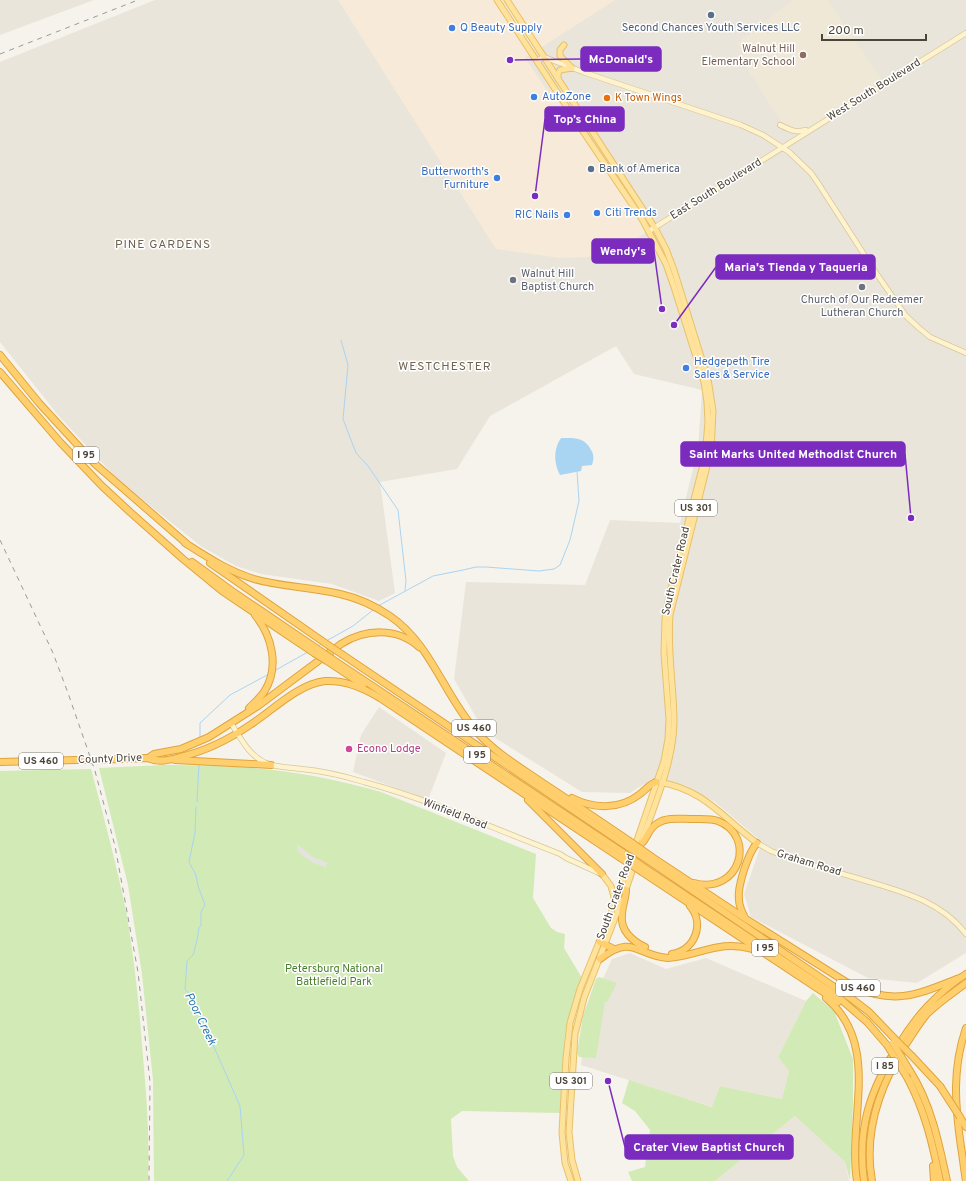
<svg xmlns="http://www.w3.org/2000/svg" width="966" height="1181" font-family="Overpass,sans-serif">
<style>
.residential{fill:#eae5da}
.commercial{fill:#f7ead8}
.education{fill:#efe8d6}
.green{fill:#d2eab5}
.parking{fill:#e5e3e0}
.water{fill:#a9d4f2}
.lines{fill:none;stroke-linecap:round;stroke-linejoin:round}
.stream{stroke:#a9d4f2;stroke-width:1}
.secondary-casing{stroke:#d6c79b;stroke-width:6}
.primary-casing{stroke:#e6c16a;stroke-width:7}
.highway-casing{stroke:#e0a43c;stroke-width:8}
.secondary{stroke:#fff3cd;stroke-width:4.5}
.primary{stroke:#ffe39c;stroke-width:5}
.highway{stroke:#ffcf6e;stroke-width:6}
.rail{stroke:#9a9a9a;stroke-width:1;stroke-dasharray:5 5;stroke-linecap:butt}
.highway-bridge-casing{stroke:#e0a43c;stroke-width:8;stroke-linecap:butt}
.highway-bridge{stroke:#ffcf6e;stroke-width:6}
.service-dot{fill:#5c6f8a;stroke:#fff;stroke-width:1.5}
.shop-dot{fill:#3f7fe0;stroke:#fff;stroke-width:1.5}
.education-dot{fill:#8d6e63;stroke:#fff;stroke-width:1.5}
.food-dot{fill:#e8710a;stroke:#fff;stroke-width:1.5}
.worship-dot{fill:#6b7280;stroke:#fff;stroke-width:1.5}
.hotel-dot{fill:#d1479c;stroke:#fff;stroke-width:1.5}
.labels{text-anchor:middle;dominant-baseline:central;stroke-width:3;stroke-linejoin:round;paint-order:stroke}
.shield{fill:#fff;stroke:#817c74;stroke-width:1}
.shield-label{font-size:10px;font-weight:bold;fill:#4b4439}
.shop-label{font-size:11px;fill:#366cbe;stroke:#fff;text-anchor:start}
.service-label{font-size:11px;fill:#4e5e75;stroke:#fff}
.education-label{font-size:11px;fill:#785e54;stroke:#fff;text-anchor:end}
.street-label{font-size:11px;fill:#4b4439;stroke:#fff}
.food-label{font-size:11px;fill:#c56008;stroke:#fff;text-anchor:start}
.worship-label{font-size:11px;fill:#5b616d;stroke:#fff;text-anchor:start}
.hotel-label{font-size:11px;fill:#b23c85;stroke:#fff;text-anchor:start}
.park-label{font-size:11px;fill:#4a7f2a;stroke:#fff}
.neighbourhood-label{font-size:12px;letter-spacing:1px;fill:#6e6250;stroke:#fff}
.water-label{font-size:12px;font-style:italic;fill:#2e7ab2;stroke:#fff}
.leader{fill:none;stroke:#7b2cbf;stroke-width:1.5}
.callout-dot{fill:#7b2cbf;stroke:#fff;stroke-width:1.5}
.callout{fill:#7b2cbf;stroke:#7b2cbf;stroke-width:1.5}
.callout-label{font-size:12px;text-anchor:middle;font-weight:bold;fill:#fff}
</style>
<rect width="100%" height="100%" fill="#f6f3ec"/>
<g class="residential">
<polygon points="0,0 94,0 0,35"/>
<polygon points="155,0 966,0 966,953 917,983 868,978 751,917 744,894 762,842 715,802 685,786 667,780 652,779 630,793 582,792 484,731 454,679 466,582 585,585 610,520 680,523 698,448 702,390 634,374 616,346 490,416 457,469 380,482 395,593 379,601 332,584 261,574 236,566 202,547 119,481 58,415 0,342 0,62"/>
<polygon points="379,707 446,753 428,800 353,772 361,735"/>
<polygon points="630,953 666,969 706,958 806,1001 778,1057 789,1071 782,1099 720,1086 713,1107 581,1065 586,1016 612,959"/>
<polygon points="795,1116 845,1162 849,1181 715,1181"/>
</g>
<polygon class="commercial" points="338,0 615,0 525,58 551,96 557,92 649,231 617,249 588,257 560,258 496,249"/>
<polygon class="education" points="793,0 827,0 882,80 809,127 797,130 791,129 783,124 746,67 738,43"/>
<g class="green">
<path d="M164,765C200,765 237,766 273,770C309,774 346,782 381,792L536,854L533,898L551,928L557,932L565,934L564,948L582,978L570,1013L565,1034L560,1113L462,1111L451,1119L453,1156L457,1167L469,1181H154L153,1080L142,974L128,885L99,768Z"/>
<path d="M91,769C104,818 117,866 127,916C134,959 139,1002 142,1045C146,1090 150,1136 148,1181H0V771Z"/>
<polygon points="599,977 617,983 607,1002 605,1001 596,1058 579,1057 577,1053 583,1016 596,979"/>
<polygon points="813,993 834,1011 853,1059 853,1103 850,1181 845,1162 795,1116 715,1181 632,1181 628,1172 645,1167 650,1130 635,1111 622,1103 629,1080 712,1107 720,1086 782,1099 789,1071 778,1057 806,1001"/>
</g>
<polygon class="parking" points="297,844 313,857 328,863 326,865 327,868 314,863 303,856 297,850"/>
<path class="water" d="M561,438C574,438 585,437 591,450C594,454 594,460 592,465L582,466L581,471L560,475C554,464 553,449 561,438Z"/>
<g class="lines">
<g class="stream">
<polyline points="341,340 348,365 343,419 356,453 368,466 398,510 406,581 405,590"/>
<polyline points="378,606 433,576 463,570 476,567 486,567 539,571 554,569 560,565 570,540 579,501 577,471"/>
<polyline points="328,640 353,626 373,610"/>
<polyline points="319,646 321,644"/>
<polyline points="274,671 308,652"/>
<polyline points="200,738 200,723 230,695 269,674"/>
<polyline points="197,802 199,764"/>
<polyline points="196,807 195,833 189,862 196,875 198,886 205,905 201,912 201,925 199,928 197,940 193,955 187,961 185,989 190,995 199,1013 240,1106 244,1155 227,1181"/>
</g>
<g class="secondary-casing">
<g id="secondary">
<polyline points="537,61 544,57 583,72 741,125 763,135 789,152 811,173 818,183 876,273 906,316 919,328 930,337 966,353"/>
<path d="M780,125C790,130 795,133 806,130"/>
<polyline points="649,231 966,33"/>
<path d="M231,723C240,737 249,756 266,763C277,768 290,767 302,769C323,771 344,776 364,782C431,800 495,829 560,854L566,858L599,873"/>
<path d="M757,843L771,851L784,856C810,864 835,872 860,879C900,891 940,900 966,934"/>
</g>
</g>
<g class="primary-casing">
<g id="primary">
<polyline points="497,0 574,118 642,219 666,264 674,287 704,382 707,402 708,422 705,457 669,596 665,619 664,653 669,719 668,739 664,761 619,893 580,989 570,1023 566,1058 562,1133 565,1163 571,1181"/>
<path d="M507,0L655,228L666,249L674,270L708,379L713,411L711,450L670,615C667,651 674,687 674,723C673,763 655,803 642,841"/>
<polyline points="564,45 560,50 560,56 572,68"/>
<polyline points="558,79 558,74 560,70 572,68"/>
<path d="M659,782C705,790 722,817 757,843"/>
<polyline points="602,874 611,886 615,901"/>
<polyline points="625,892 639,851"/>
<polyline points="578,1181 572,1160 569,1132 575,1034 584,998 622,900"/>
</g>
</g>
<g class="highway-casing">
<g id="highway">
<polyline points="0,355 39,403 95,464 187,544"/>
<polyline points="0,372 60,442 102,486 130,512 183,559 222,591 314,653"/>
<path d="M185,543C207,557 228,571 254,579C282,587 312,587 340,594C358,598 375,606 390,616C431,644 444,695 476,731C495,753 520,767 543,783C572,802 600,821 628,840"/>
<polyline points="192,562 232,591 319,650"/>
<polyline points="210,563 328,645"/>
<polyline points="343,655 625,845"/>
<polyline points="332,659 622,852"/>
<polyline points="327,661 363,685"/>
<path d="M249,708C254,703 260,698 264,692C280,667 272,636 255,615"/>
<path d="M148,758L154,754L181,749L209,737L258,706L341,644C365,629 397,627 419,647"/>
<path d="M94,760L148,758C158,763 170,760 180,757C206,751 228,740 250,725C272,711 298,684 325,681C345,680 364,688 380,698L619,857"/>
<polyline points="175,760 271,765"/>
<polyline points="0,762 76,760"/>
<path d="M572,798C593,809 620,810 640,794C646,790 650,783 657,782"/>
<polyline points="528,800 602,874"/>
<path d="M641,844C648,838 648,828 658,823C667,817 680,819 691,819C700,819 710,818 718,821C757,836 740,895 694,883"/>
<path d="M652,857L746,919L854,987C898,1006 920,993 962,977"/>
<polyline points="649,861 852,999 869,1012 894,1038"/>
<polyline points="645,868 837,996 867,1022 887,1045"/>
<polyline points="642,872 838,1002"/>
<path d="M626,890C626,898 622,906 622,915C620,930 632,941 645,947"/>
<path d="M745,918C742,912 739,906 739,900C737,887 748,853 757,843"/>
<polyline points="600,942 614,949"/>
<path d="M672,954C695,950 705,924 690,906"/>
<path d="M600,959C633,933 637,956 668,958C699,956 720,939 752,949"/>
<path d="M826,998C882,1045 847,1119 857,1181"/>
<polyline points="912,1056 940,1086"/>
<path d="M910,1071C931,1104 939,1143 947,1181"/>
<path d="M908,1079C925,1111 933,1145 940,1181"/>
<polyline points="960,1117 966,1127"/>
<polyline points="933,1166 934,1181"/>
<path d="M864,1181C857,1128 870,1090 898,1046C916,1016 936,994 966,974"/>
<path d="M872,1181C863,1131 880,1085 906,1044C913,1034 919,1023 927,1014C939,1002 953,993 966,983"/>
<path d="M966,1181C964,1170 963,1158 961,1147C955,1105 952,1069 966,1028"/>
</g>
</g>
<use href="#secondary" class="secondary"/>
<use href="#primary" class="primary"/>
<use href="#highway" class="highway"/>
<g class="rail">
<polyline points="0,54 138,0"/>
<polyline points="0,540 53,653 68,693 95,771 115,846 138,972 150,1082 149,1181"/>
</g>
<g class="highway-bridge-casing">
<g id="highway-bridge">
<polyline points="328,645 343,655"/>
<polyline points="319,650 332,659"/>
<polyline points="314,653 327,661"/>
<polyline points="76,760 94,760"/>
<polyline points="628,840 652,857"/>
<polyline points="625,845 649,861"/>
<polyline points="622,852 645,868"/>
<polyline points="619,857 642,872"/>
<polyline points="894,1038 912,1056"/>
<polyline points="893,1043 910,1071"/>
<polyline points="887,1045 908,1079"/>
<polyline points="940,1086 960,1117"/>
</g>
</g>
<use href="#highway-bridge" class="highway-bridge"/>
</g>
<g class="service-dot">
<circle cx="711" cy="15" r="4"/>
<circle cx="591" cy="169" r="4"/>
</g>
<g class="shop-dot">
<circle cx="452" cy="28" r="4"/>
<circle cx="534" cy="97" r="4"/>
<circle cx="497" cy="178" r="4"/>
<circle cx="597" cy="213" r="4"/>
<circle cx="567" cy="215" r="4"/>
<circle cx="686" cy="368" r="4"/>
</g>
<circle class="education-dot" cx="803" cy="55" r="4"/>
<circle class="food-dot" cx="607" cy="98" r="4"/>
<g class="worship-dot">
<circle cx="513" cy="280" r="4"/>
<circle cx="862" cy="287" r="4"/>
</g>
<circle class="hotel-dot" cx="349" cy="749" r="4"/>
<g class="labels">
<g class="shield">
<rect x="73" y="447" width="26" height="16" rx="3"/>
<rect x="675" y="500" width="42" height="16" rx="3"/>
<rect x="452" y="720" width="44" height="16" rx="3"/>
<rect x="464" y="747" width="26" height="16" rx="3"/>
<rect x="19" y="753" width="44" height="16" rx="3"/>
<rect x="752" y="940" width="26" height="16" rx="3"/>
<rect x="836" y="980" width="44" height="16" rx="3"/>
<rect x="872" y="1058" width="26" height="16" rx="3"/>
<rect x="550" y="1073" width="42" height="16" rx="3"/>
</g>
<g class="shield-label">
<text x="86" y="455">I 95</text>
<text x="696" y="508">US 301</text>
<text x="474" y="728">US 460</text>
<text x="477" y="755">I 95</text>
<text x="41" y="761">US 460</text>
<text x="765" y="948">I 95</text>
<text x="858" y="988">US 460</text>
<text x="885" y="1066">I 85</text>
<text x="571" y="1081">US 301</text>
</g>
<g class="shop-label">
<text x="460" y="28">Q Beauty Supply</text>
<text x="542" y="97">AutoZone</text>
<text x="489" y="172" text-anchor="end">Butterworth's<tspan x="489" dy="13">Furniture</tspan></text>
<text x="605" y="213">Citi Trends</text>
<text x="559" y="215" text-anchor="end">RIC Nails</text>
<text x="694" y="362">Hedgepeth Tire<tspan x="694" dy="13">Sales &amp; Service</tspan></text>
</g>
<g class="service-label">
<text x="711" y="28">Second Chances Youth Services LLC</text>
<text x="599" y="169" text-anchor="start">Bank of America</text>
</g>
<g class="education-label">
<text x="795" y="49">Walnut Hill<tspan x="795" dy="13">Elementary School</tspan></text>
</g>
<g class="street-label">
<text transform="translate(874 90) rotate(-32)">West South Boulevard</text>
<text transform="translate(716 189) rotate(-32)">East South Boulevard</text>
<text transform="translate(676 571) rotate(-77)">South Crater Road</text>
<text transform="translate(110 759) rotate(-2)">County Drive</text>
<text transform="translate(455 814) rotate(21)">Winfield Road</text>
<text transform="translate(809 863) rotate(17)">Graham Road</text>
<text transform="translate(616 897) rotate(-70)">South Crater Road</text>
</g>
<g class="food-label">
<text x="615" y="98">K Town Wings</text>
</g>
<g class="worship-label">
<text x="521" y="274">Walnut Hill<tspan x="521" dy="13">Baptist Church</tspan></text>
<text x="862" y="300" text-anchor="middle">Church of Our Redeemer<tspan x="862" dy="13">Lutheran Church</tspan></text>
</g>
<g class="hotel-label">
<text x="357" y="749">Econo Lodge</text>
</g>
<g class="park-label">
<text x="334" y="969">Petersburg National<tspan x="334" dy="13">Battlefield Park</tspan></text>
</g>
<g class="neighbourhood-label">
<text x="163" y="245">PINE GARDENS</text>
<text x="445" y="367">WESTCHESTER</text>
</g>
<g class="water-label">
<text transform="translate(200 1019) rotate(64)">Poor Creek</text>
</g>
</g>
<path class="leader" d="M510 60L581 59M535 196L545 119M662 309L654 251M674 325L716 267M911 518L905 454M608 1081L625 1147"/>
<g class="callout-dot">
<circle cx="510" cy="60" r="4"/>
<circle cx="535" cy="196" r="4"/>
<circle cx="662" cy="309" r="4"/>
<circle cx="674" cy="325" r="4"/>
<circle cx="911" cy="518" r="4"/>
<circle cx="608" cy="1081" r="4"/>
</g>
<g class="callout">
<rect x="581" y="47" width="80" height="24" rx="4"/>
<rect x="545" y="107" width="79" height="24" rx="4"/>
<rect x="592" y="239" width="62" height="24" rx="4"/>
<rect x="716" y="255" width="159" height="24" rx="4"/>
<rect x="681" y="442" width="224" height="24" rx="4"/>
<rect x="625" y="1135" width="168" height="24" rx="4"/>
</g>
<g class="callout-label">
<text x="621" y="63">McDonald's</text>
<text x="585" y="123">Top’s China</text>
<text x="623" y="255">Wendy's</text>
<text x="796" y="271">Maria's Tienda y Taqueria</text>
<text x="793" y="458">Saint Marks United Methodist Church</text>
<text x="709" y="1151">Crater View Baptist Church</text>
</g>
<path d="M822 34v6h104v-6" fill="none" stroke="#4b4439" stroke-width="2"/>
<text x="828" y="34" font-size="12" fill="#4b4439" stroke="#ffffff" stroke-width="3" paint-order="stroke">200 m</text>
</svg>
